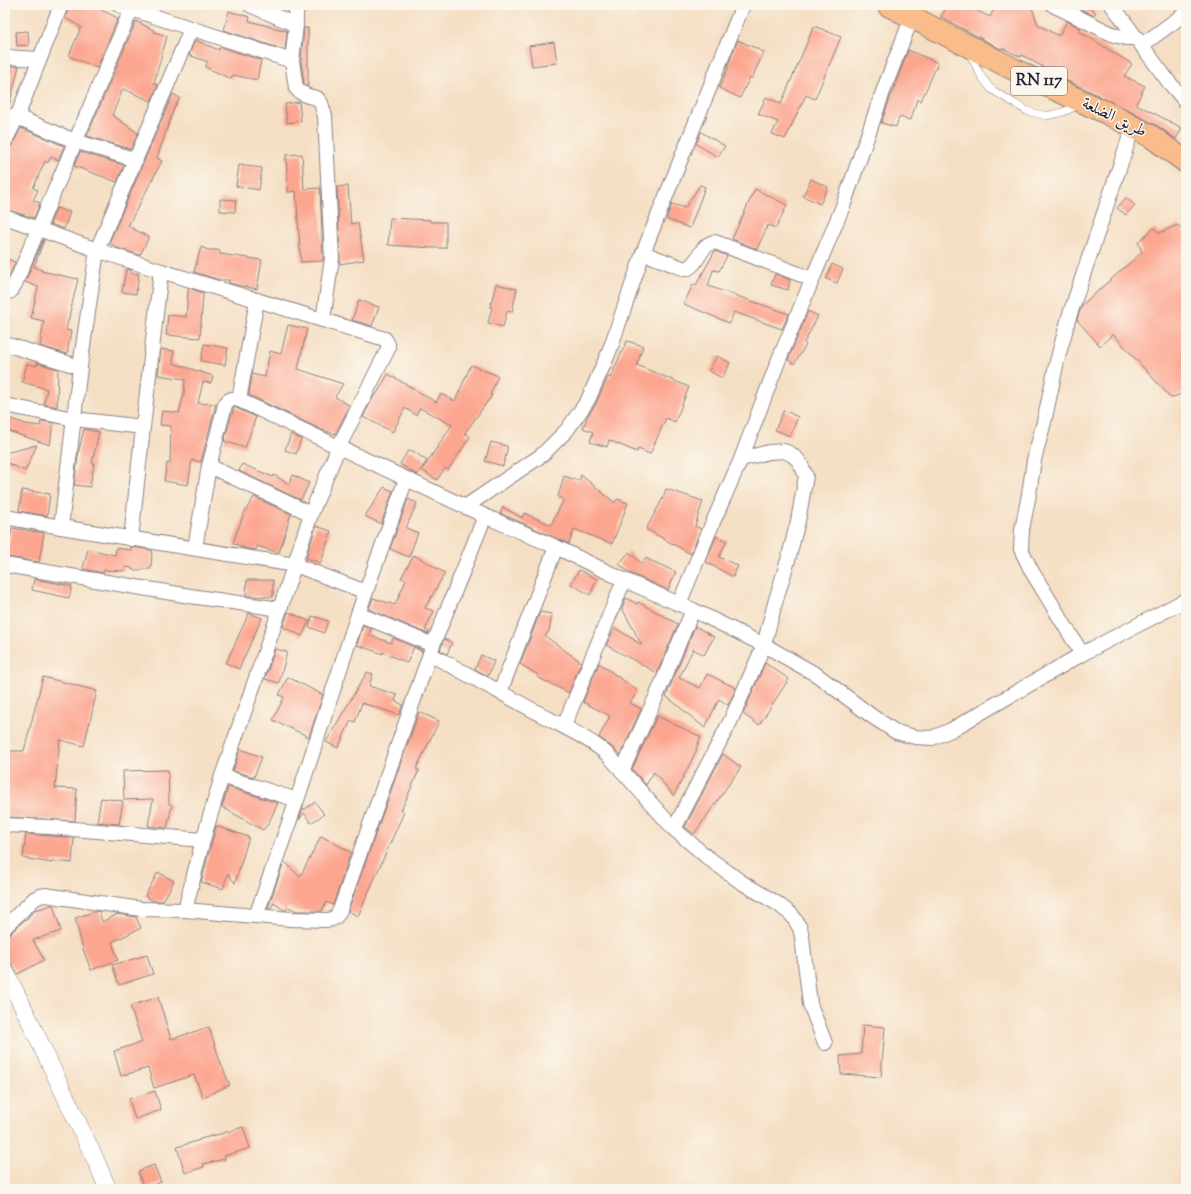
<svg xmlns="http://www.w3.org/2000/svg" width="1191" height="1194" font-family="'Sorts Mill Goudy',Amiri,serif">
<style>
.building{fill:#fca690}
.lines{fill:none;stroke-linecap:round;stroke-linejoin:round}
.service-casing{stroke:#8c8080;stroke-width:8}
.minor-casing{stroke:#8c8080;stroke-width:16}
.tertiary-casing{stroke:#8c8080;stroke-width:18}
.primary-casing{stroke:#8c8080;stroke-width:24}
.service{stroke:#fff;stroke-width:7}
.minor{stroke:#fff;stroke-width:14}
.tertiary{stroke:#fff;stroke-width:17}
.primary{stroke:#f9bc8a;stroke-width:22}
.labels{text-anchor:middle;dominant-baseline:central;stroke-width:3;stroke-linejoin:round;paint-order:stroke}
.shield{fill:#fbf7ec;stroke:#636270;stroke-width:1}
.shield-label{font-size:16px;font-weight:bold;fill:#22223b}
.street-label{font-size:17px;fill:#22223b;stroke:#fbf7ec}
</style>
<rect width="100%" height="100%" fill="#fbf7ec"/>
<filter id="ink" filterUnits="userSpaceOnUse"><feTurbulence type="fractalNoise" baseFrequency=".025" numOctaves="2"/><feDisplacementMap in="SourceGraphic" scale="8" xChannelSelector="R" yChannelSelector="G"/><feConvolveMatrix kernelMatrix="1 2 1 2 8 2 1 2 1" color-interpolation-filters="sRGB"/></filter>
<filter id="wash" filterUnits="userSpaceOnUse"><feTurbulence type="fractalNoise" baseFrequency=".012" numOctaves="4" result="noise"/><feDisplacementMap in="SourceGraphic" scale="16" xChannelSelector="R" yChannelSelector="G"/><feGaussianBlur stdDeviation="0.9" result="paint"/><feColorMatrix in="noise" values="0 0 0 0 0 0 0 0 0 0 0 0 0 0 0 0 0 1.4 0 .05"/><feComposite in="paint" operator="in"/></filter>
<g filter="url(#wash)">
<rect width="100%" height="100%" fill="#f5dfc4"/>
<g id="blocks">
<g class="building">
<polygon points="69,5 91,5 118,18 97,68 69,56 81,27 65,18"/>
<polygon points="948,5 966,5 990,17 996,5 1031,5 1038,25 1059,36 1067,21 1081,28 1079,31 1132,64 1124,76 1145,86 1136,104 1182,128 1176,139 1158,126 1082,87 1081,87 1054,75 1042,68 1043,67 1022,55 1021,57 1002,48 1001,49 941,17"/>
<polygon points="1077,5 1087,5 1096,13 1093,15 1076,7"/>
<polygon points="229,11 250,17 249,21 287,31 285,50 224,30"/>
<polygon points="136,21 155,31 154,32 167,36 154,83 158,85 151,101 123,89 112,115 138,133 131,149 87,136"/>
<polygon points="814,26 841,37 815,99 806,95 785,139 772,134 778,122 758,114 766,97 781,104"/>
<polygon points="304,28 308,28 308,86 304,84 301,61"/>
<polygon points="28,31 29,45 17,46 16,32"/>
<polygon points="195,40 219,50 220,47 261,60 257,80 233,75 231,79 205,67 208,62 189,55"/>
<polygon points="738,40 764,52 752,78 750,77 740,98 719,88 728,68 727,67"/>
<polygon points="554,42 557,63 532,66 529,46"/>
<polygon points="908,50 938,63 921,101 917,99 911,120 899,117 896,127 881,123"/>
<polygon points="5,66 19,66 9,106 5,105"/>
<polygon points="173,94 180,98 174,108 157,158 162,161 128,226 149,237 140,255 120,249 109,243"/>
<polygon points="299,102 301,121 287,123 285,104"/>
<polygon points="21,128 64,146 58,160 51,157 48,163 45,161 33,188 38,190 33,200 40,203 34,218 5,209 5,204 11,192 5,188 5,149 9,148 12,145"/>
<polygon points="701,132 725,146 718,157 696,144"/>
<polygon points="80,152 124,165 117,182 74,166"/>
<polygon points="302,154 304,189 320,188 323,261 301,262 296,191 288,192 286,155"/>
<polygon points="239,165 262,168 259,190 236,186"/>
<polygon points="811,179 828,187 820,204 803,196"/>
<polygon points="700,185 705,187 690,228 666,219 672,204 685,208"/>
<polygon points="348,186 351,224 358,223 364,260 340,264 340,258 337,187"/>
<polygon points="755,189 787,205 776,228 768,225 757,249 732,239"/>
<polygon points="1126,198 1135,205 1126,215 1117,208"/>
<polygon points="220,199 236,200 235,212 220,211"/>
<polygon points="56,208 70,212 64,229 50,224"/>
<polygon points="390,218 430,220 430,222 446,222 446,248 433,248 388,245"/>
<polygon points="1178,225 1186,234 1186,392 1171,398 1113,334 1100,346 1077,320 1082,305 1142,252 1138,242 1154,228 1159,233"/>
<polygon points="43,240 44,240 34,267 42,270 41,271 78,279 66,330 71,331 67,354 40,346 44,321 31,318 38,287 25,282"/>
<polygon points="201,247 208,250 220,250 220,254 262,260 257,289 241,286 229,283 229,280 220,280 194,272"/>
<polygon points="715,251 727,256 719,271 713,270 708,286 789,314 782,329 734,312 729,323 684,304 693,284 696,285"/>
<polygon points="5,258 15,262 9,277 5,275"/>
<polygon points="832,264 843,269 837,283 826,279"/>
<polygon points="126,269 132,270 130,273 139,274 136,294 122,292"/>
<polygon points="775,274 790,280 788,290 771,285"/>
<polygon points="496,284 517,289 512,312 507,311 503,327 488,323 492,307 490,307"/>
<polygon points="189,288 203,293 200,338 166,335 168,315 186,317 188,292"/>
<polygon points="359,300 379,307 372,326 352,320"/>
<polygon points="808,311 818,316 804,343 806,345 794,364 788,360"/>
<polygon points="288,325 307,329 298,369 343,384 335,397 350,406 335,434 322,430 249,395 252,374 265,377 270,351 281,354"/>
<polygon points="627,341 643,346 637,365 689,387 675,422 666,418 650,454 638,449 637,452 609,440 607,447 590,442 593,432 583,428 587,417 596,403 608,377 610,378"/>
<polygon points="204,344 228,348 225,365 201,361"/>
<polygon points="161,349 174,351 173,363 213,376 211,383 203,382 198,403 216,404 201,462 192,460 188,485 164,481 167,463 170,464 171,426 160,425 162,411 179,413 184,394 185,379 158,375"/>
<polygon points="717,356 730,363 722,378 709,371"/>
<polygon points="37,363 58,369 57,407 44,404 47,389 22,382 27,364 37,366"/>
<polygon points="471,365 498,376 490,395 492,395 465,433 470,437 448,470 445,468 437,480 422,470 452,425 420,408 416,415 405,408 393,432 363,417 375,394 376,395 388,374 436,402 441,394 455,401"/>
<polygon points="234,407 256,417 245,448 224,441"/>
<polygon points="784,410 798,417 790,436 775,430"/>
<polygon points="5,417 26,424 40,426 41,421 53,423 50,445 5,430"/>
<polygon points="84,429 99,432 92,463 94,463 90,487 74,485 79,450"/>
<polygon points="291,434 301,439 296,454 285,450"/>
<polygon points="491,442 507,446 507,451 503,466 485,461"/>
<polygon points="37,445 25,471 5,462 5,453"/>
<polygon points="408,451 413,451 427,461 417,475 400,464"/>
<polygon points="242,464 273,477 274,475 289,484 293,475 309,483 301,500 239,471"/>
<polygon points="581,475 615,503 617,499 628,503 612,544 574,529 569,544 500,513 503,507 522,518 524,513 551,525 564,499 558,497 564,476 579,481"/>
<polygon points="384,487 393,491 381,524 365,516"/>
<polygon points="666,489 703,501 695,526 701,529 691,554 646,529 662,500"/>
<polygon points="22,490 50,494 47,516 19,511"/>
<polygon points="254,497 291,514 279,553 257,546 256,550 247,549 233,543 244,513"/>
<polygon points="408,499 417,503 406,528 418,533 409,557 390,549"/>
<polygon points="316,526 331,531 321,563 306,558"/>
<polygon points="12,528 44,533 39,562 6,557"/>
<polygon points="716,536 727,541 719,557 738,566 733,577 706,562"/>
<polygon points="131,547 152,550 151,569 143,569 143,570 132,570 132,568 125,567 125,571 104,570 103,573 83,569 88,549 115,555 116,548 131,550"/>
<polygon points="629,552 642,564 645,558 676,572 668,590 630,573 619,564"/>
<polygon points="414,555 445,573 425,608 434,611 425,630 429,632 428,634 369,609 373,598 395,605 406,580 401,578"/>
<polygon points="579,570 597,579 590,595 571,584"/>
<polygon points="34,579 72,586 69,598 32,590"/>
<polygon points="247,580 273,580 273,597 246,596"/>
<polygon points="626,598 637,604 638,602 678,624 657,673 606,645 615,628 642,645 622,608"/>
<polygon points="288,612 309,621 302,636 283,627"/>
<polygon points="540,612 552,614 549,631 545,636 581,662 569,693 537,677 538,675 520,664"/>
<polygon points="249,613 262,618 239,669 226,663"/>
<polygon points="312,616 328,621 324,633 309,627"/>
<polygon points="363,625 371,628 369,635 391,643 393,638 422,650 422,652 414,647 407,663 383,652 383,654 357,645"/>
<polygon points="695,626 714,637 704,655 693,649 679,678 700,688 707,674 736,688 728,705 719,699 705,728 666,696"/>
<polygon points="444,639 452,643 447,654 440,650"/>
<polygon points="275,649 287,652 279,683 265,679"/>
<polygon points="481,655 494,661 488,676 475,669"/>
<polygon points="599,663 638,691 630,703 641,709 620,755 613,748 599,737 610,716 583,702"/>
<polygon points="765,663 789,679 759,725 743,714"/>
<polygon points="367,672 373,674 369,686 397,695 395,701 403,705 399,715 362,703 355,722 351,720 338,748 326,742"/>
<polygon points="43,677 97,691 84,746 60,740 55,788 77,789 75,821 5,817 5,751 24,751"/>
<polygon points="288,677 323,695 309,737 273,720 284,697 279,695"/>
<polygon points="419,712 439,721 416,769 419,770 401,811 404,812 358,916 348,911"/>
<polygon points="657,716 701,737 696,748 697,749 674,796 654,772 646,785 632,769"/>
<polygon points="240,749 262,757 254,777 233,771"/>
<polygon points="723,754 741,767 694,834 685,827"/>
<polygon points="168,770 169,804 172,805 167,828 148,826 153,799 124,800 123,771"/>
<polygon points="228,787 278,803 268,824 263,830 222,807"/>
<polygon points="101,798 123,801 119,824 97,822"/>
<polygon points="315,802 324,814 311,823 304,813 299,820 303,808 305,809"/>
<polygon points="216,826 249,837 235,883 228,873 223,889 201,882"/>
<polygon points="26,834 74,838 72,863 53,861 52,863 23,858"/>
<polygon points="321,836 351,852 333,905 326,902 322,911 297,911 288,907 286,910 284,910 274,903 270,909 268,908 284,861 300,877"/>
<polygon points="158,872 174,881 163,901 153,901 145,896"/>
<polygon points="52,905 53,905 61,931 33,940 44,960 18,974 11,963 5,961 5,935 11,933 22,922 28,919 28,917 35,910"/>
<polygon points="97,911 99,911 102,922 118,914 136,917 141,928 112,942 118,960 91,970 83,949 75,918"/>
<polygon points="147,955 153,974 119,985 112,965"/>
<polygon points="158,997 171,1039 209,1027 221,1064 230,1085 203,1097 194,1075 154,1088 148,1068 121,1076 114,1051 142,1042 130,1006"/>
<polygon points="863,1025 885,1027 881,1077 841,1074 840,1056 861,1054"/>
<polygon points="155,1091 161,1110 135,1119 129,1099"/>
<polygon points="243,1127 250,1148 224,1156 225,1159 203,1164 204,1167 185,1173 177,1147 200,1140 200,1139 220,1134"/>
<polygon points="154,1165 161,1182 144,1189 138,1171"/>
</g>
</g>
</g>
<g filter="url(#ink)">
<use href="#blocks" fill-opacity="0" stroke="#8c8080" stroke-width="1"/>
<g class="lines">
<g class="service-casing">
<polyline id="service" points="969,53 981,76 991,89 1027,111 1046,116 1063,112 1079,105"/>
</g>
<g class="minor-casing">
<g id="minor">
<polyline points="119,5 292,61"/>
<polyline points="250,5 296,25"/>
<polyline points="296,5 296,25 292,61 296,88 300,92 308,96 317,98 321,103 325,116 332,258 323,320"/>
<polyline points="1053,5 1114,35 1126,38 1137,38"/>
<polyline points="1112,5 1168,81 1186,102"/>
<polyline points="1142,45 1186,13"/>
<polyline points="5,57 39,59"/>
<polyline points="5,116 17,117 75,141 136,160"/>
<polyline points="5,141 17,117 61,5"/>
<polyline points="5,217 97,250 161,271 385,339 388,344 388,349 339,446 311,514 280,609 222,776 203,840 185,910"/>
<path d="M643,253L685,269C699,266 699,244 715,242L812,279"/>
<polyline points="5,293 11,291 15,284 131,10"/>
<polyline points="5,344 80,367"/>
<polyline points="239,400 257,300"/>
<polyline points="5,405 74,419 143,427"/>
<polyline points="209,466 311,514"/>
<polyline points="465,507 542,455 567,430 588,400 609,352 643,253 743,5"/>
<polyline points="5,517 61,527 295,565 366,592"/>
<polyline points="61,527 80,367 97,250 191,29"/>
<polyline points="131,539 143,427 161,271"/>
<path d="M195,548L209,466L225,405C229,398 232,398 239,400L485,516L556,547L624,580L693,610L764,645L817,675L873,717L896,732L915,737L932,738L951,730L1082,654L1186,600"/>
<polyline points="5,565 190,596 280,609"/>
<polyline points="679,604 713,522 741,459 777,364 843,206 885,86 912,17"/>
<polyline points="358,614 433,645"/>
<path d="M430,654C467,674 503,694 540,714C563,727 588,737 608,755L674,829L707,857L741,882L778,904L792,915L800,928L802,937L810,1004L825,1043"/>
<polyline points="1082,654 1031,570 1021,549 1022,530 1029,494 1034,460 1044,422 1057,361 1069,317 1133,127"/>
<polyline points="500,692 556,547"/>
<polyline points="564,726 624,580"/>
<polyline points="622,771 656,697 693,610"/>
<polyline points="222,776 297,800"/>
<polyline points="5,825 50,827 203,840"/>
<polyline points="674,829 730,722 764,645 775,603 788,560 798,521 804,487 806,476 802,467 798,460 791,454 784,451 769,452 741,459"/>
<polyline points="256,916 297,800 358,614 406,479"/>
<path d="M5,927L34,899L40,896L45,895L141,909L185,910L291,919L328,920C335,919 337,916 340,910L433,645L485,516"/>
</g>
</g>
<g class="tertiary-casing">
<polyline id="tertiary" points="5,971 24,1009 96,1161 108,1189"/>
</g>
<g class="primary-casing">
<polyline id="primary" points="888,5 1033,79 1107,113 1152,137 1186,162"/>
</g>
<use href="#service" class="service"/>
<use href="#minor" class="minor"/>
<use href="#tertiary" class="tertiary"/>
<use href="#primary" class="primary"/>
</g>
</g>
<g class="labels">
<rect class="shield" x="1011" y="67" width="56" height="28" rx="3"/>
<g class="shield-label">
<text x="1039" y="81">RN 117</text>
</g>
<g class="street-label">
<text transform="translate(1114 118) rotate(26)">طريق الضلعة</text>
</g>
</g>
<rect width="1191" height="1194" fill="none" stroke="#fbf7ec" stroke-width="20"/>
</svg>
